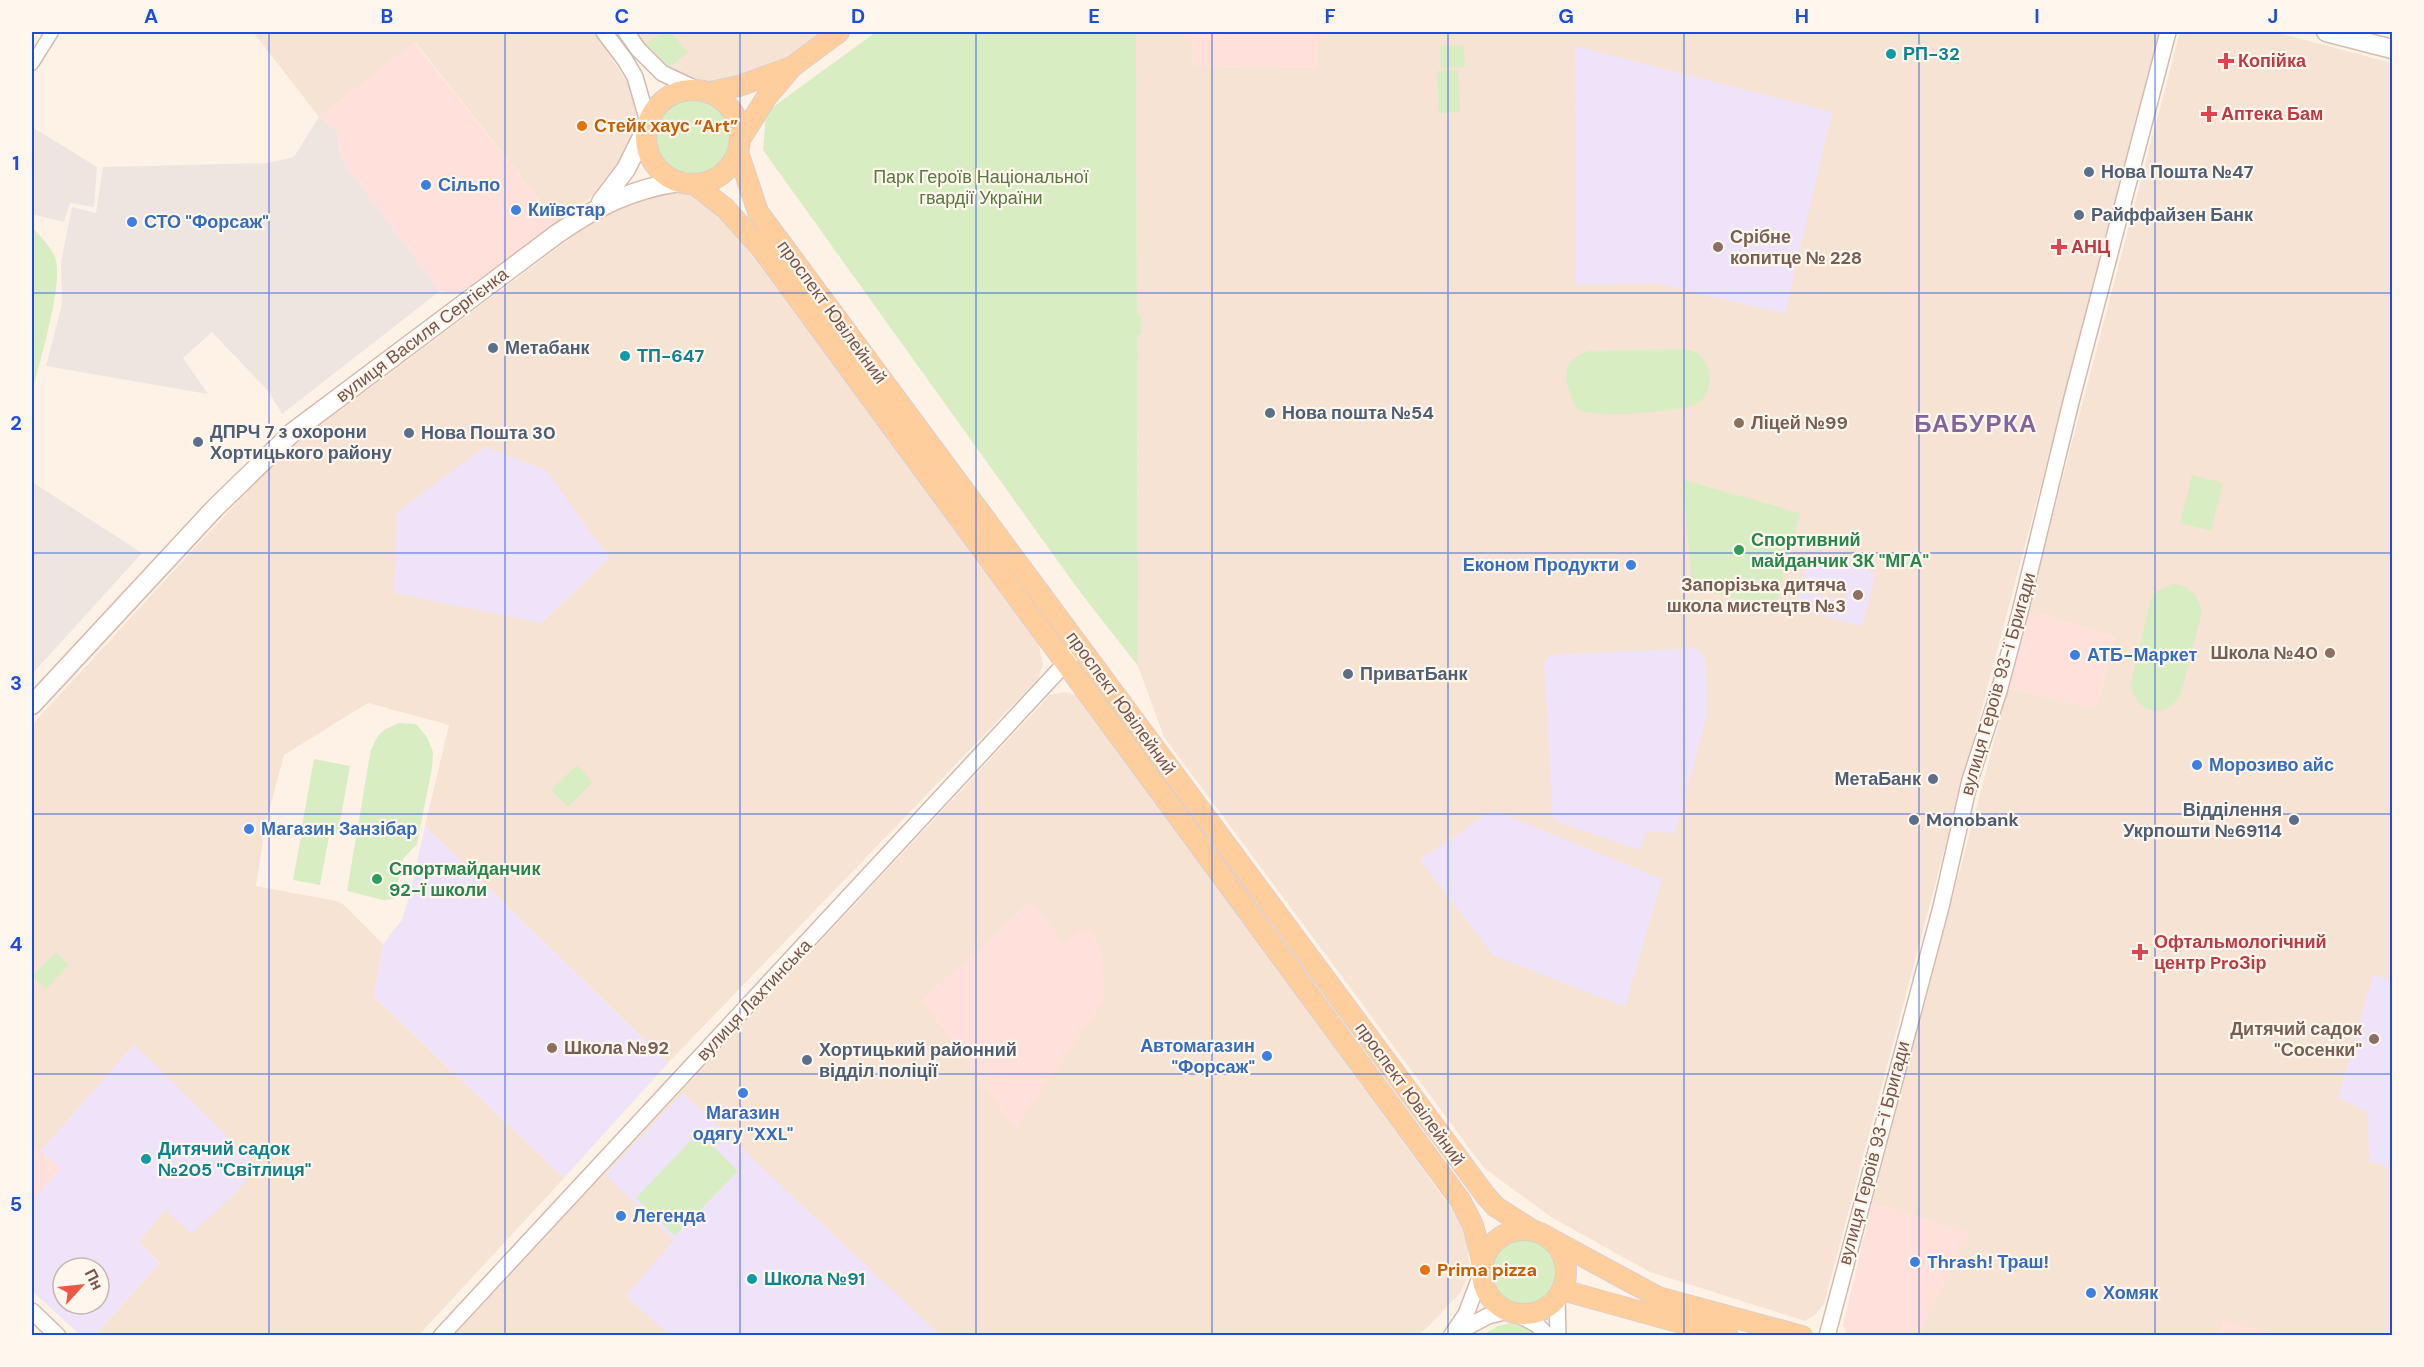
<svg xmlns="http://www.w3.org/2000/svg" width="2424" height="1367" font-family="'DM Sans',sans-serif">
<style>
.residential{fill:#f6e3d4}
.commercial{fill:#ffe0da}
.industrial{fill:#eee5e0}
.education{fill:#efe3fa;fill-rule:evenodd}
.green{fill:#d9edc3}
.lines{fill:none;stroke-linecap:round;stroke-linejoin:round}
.minor-casing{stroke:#d3baae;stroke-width:15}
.tertiary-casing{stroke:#d3baae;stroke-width:18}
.secondary-casing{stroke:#d9bbad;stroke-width:21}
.primary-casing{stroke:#d9cfcc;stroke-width:22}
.minor{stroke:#fff;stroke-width:12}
.tertiary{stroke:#fff;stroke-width:15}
.secondary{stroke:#fff;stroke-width:18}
.primary{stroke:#ffce9c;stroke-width:20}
.grid{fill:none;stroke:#1d4ed8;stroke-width:1.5;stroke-opacity:0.55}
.culture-dot{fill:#0f9aa8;stroke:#fff6ee;stroke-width:2}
.health-dot{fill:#e0444e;stroke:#fff6ee;stroke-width:2}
.food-dot{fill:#e8710a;stroke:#fff6ee;stroke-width:2}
.service-dot{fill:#5c6f8a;stroke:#fff6ee;stroke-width:2}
.shop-dot{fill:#3f7fe0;stroke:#fff6ee;stroke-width:2}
.education-dot{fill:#8d6e63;stroke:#fff6ee;stroke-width:2}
.leisure-dot{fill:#2e9e5b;stroke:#fff6ee;stroke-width:2}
.labels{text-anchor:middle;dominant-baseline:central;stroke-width:4.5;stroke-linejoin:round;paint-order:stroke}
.culture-label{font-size:18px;font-weight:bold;fill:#0d838f;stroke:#fff6ee;text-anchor:start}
.health-label{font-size:18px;font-weight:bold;fill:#be3a42;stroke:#fff6ee;text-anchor:start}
.food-label{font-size:18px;font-weight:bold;fill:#c56008;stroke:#fff6ee;text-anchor:start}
.service-label{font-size:18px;font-weight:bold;fill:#4e5e75;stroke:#fff6ee;text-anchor:start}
.park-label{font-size:18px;fill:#577a3d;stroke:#fff6ee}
.shop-label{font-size:18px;font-weight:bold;fill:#366cbe;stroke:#fff6ee;text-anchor:start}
.education-label{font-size:18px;font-weight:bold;fill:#785e54;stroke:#fff6ee;text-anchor:start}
.street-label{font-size:18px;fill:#795449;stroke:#fff6ee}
.leisure-label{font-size:18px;font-weight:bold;fill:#27864d;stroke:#fff6ee;text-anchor:start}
.district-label{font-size:24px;font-weight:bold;letter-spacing:1.5px;fill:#83649d;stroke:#fff6ee}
.neatline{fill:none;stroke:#1d4ed8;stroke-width:2}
.grid-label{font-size:20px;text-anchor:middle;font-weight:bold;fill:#1d4ed8}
</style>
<rect width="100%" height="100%" fill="#fef2e6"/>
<g class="residential">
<polygon points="253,32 595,32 630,87 637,117 634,141 600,190 557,223 415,42 319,117"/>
<polygon points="633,32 829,32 790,59 711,85 679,78 648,51"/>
<polygon points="1136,32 1192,32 1193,66 1317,68 1317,32 2161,32 1824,1304 1816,1314 1805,1321 1650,1272 1551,1217 1484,1168 1164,737 1138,666"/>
<polygon points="2180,32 2275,32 2392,63 2392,1335 2282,1335 2223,1321 2219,1335 1919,1335 1968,1232 1872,1203 2008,688 2096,709 2115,637 2028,610"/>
<polygon points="659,189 682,191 704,202 730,226 1038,641 1043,664 1038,679 668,1063 425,826 449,725 368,703 284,755 266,822 256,886 336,901 344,905 383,944 374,997 564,1178 419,1335 95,1335 160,1263 139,1242 165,1208 134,1045 41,1151 32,1143 32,725 250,488 295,444 619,202"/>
<polygon points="1065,692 1076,695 1087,707 1459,1219 1467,1240 1470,1271 1460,1293 1428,1327 1417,1335 453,1336 1050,695"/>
</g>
<g class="commercial">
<polygon points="1192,32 1317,32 1318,68 1193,66"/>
<polygon points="414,42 557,223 460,293 440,291 347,167 339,153 338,132 319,117"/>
<polygon points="2028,610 2115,637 2096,709 2008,688"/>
<polygon points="1031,901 1063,942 1087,928 1102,948 1104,1000 1015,1129 922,1000"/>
<polygon points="32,1143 61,1169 32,1201"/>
<polygon points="1872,1203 1969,1232 1919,1335 1847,1335 1843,1325"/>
<polygon points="2223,1320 2282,1335 2219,1335"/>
</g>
<g class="industrial">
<polygon points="319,117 338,132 339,153 347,167 440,291 282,414 269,392 212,332 183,358 208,394 46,366 62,304 61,262 72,207 96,213 103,167 267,163 294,157"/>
<polygon points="32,127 97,167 94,207 70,203 64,222 32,214"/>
<polygon points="32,482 142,553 32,674"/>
</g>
<g class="education">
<polygon points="1575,46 1832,112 1785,314 1656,283 1576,285"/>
<polygon points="485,447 546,470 609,558 542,623 394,593 397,512"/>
<polygon points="1809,554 1876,572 1862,626 1796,609 1801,590 1844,601 1847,590 1803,578"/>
<polygon points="1696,648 1706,660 1707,716 1675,833 1647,832 1639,850 1553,820 1544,661 1551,655"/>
<polygon points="1493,810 1662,879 1625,1007 1493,955 1420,860"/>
<polygon points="425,826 668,1063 564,1178 374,997 383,944 402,920 410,893"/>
<polygon points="2373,975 2392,980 2392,1169 2369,1161 2368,1112 2338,1098"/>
<path d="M134,1044L257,1166L237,1192L191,1234L165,1209L139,1242L160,1263L95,1335H80L32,1291V1201L61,1169L41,1151ZM63,1268H99V1304H63Z"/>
<polygon points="683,1093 940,1335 669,1335 626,1296 674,1240 605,1175"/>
</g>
<g class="green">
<polygon points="663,32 671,32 688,53 669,67 646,44"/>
<polygon points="876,32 1136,32 1137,316 1141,317 1141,335 1137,334 1138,666 1080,592 763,150 766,112"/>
<polygon points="1464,45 1465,67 1441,68 1440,46"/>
<polygon points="1458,70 1460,112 1439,113 1437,71"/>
<circle cx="691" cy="138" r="39"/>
<path d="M32,228C40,235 50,246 55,257C65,282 38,365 32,394Z"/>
<path d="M1685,349C1698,351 1704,356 1708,368C1712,381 1709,398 1696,404C1683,412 1588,419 1578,409C1574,406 1571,398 1570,393C1563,370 1565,359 1589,351Z"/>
<polygon points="2192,475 2223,483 2211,531 2180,523"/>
<polygon points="1683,480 1800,513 1775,609 1692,587"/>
<path d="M2172,584C2189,585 2198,595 2202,612L2181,694C2165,723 2133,712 2131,682L2151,599L2156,592Z"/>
<path d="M400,723L416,724L427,737L433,752L432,768L417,844L403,859L394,899L383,900L347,891L370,754C377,734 380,730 400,723Z"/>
<polygon points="314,759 350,766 338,833 302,826"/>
<polygon points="577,765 593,782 568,807 551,790"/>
<polygon points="302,831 329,836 320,885 293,880"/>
<polygon points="56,952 69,965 46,989 32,976"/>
<polygon points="699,1132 738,1171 675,1236 636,1198"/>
<circle cx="1525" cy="1273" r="37"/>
<polygon points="1511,1323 1527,1325 1541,1336 1481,1336 1498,1326"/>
</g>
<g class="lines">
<g class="minor-casing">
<polyline id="minor" points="32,64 52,32"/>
</g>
<g class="tertiary-casing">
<g id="tertiary">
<polyline points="604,32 625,60 635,77 648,122"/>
<polyline points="626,32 638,49 662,73 696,89"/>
<polyline points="1557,1298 1558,1336"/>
<polyline points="32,1311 58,1336"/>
<polyline points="1513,1312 1536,1324 1548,1336"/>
<polyline points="1454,1334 1488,1316 1508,1311"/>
<polyline points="441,1336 1072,656"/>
<polyline points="1451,1336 1466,1314 1482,1272"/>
<polyline points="1827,1336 1941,907 1970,780 1999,691 2020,612 2072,398 2168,32"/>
</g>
</g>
<g class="secondary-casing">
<g id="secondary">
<polyline points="2326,32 2392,49"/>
<polyline points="601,202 626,169 646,129"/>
<path d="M32,705L214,509L293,432L557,234C596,207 633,188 680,182"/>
</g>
</g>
<g class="primary-casing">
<g id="primary">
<circle cx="693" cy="137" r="47"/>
<polyline points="711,92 739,86 789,68"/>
<polyline points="741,138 766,98 792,67 839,32"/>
<polyline points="738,152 758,212 1486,1196 1496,1207 1534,1231"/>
<polyline points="694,184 725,208 760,247 1460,1200 1473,1225 1483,1264"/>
<circle cx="1524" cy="1272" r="42"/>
<polyline points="1549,1238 1658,1297 1802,1336"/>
<polyline points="1562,1290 1728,1336"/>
</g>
</g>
<use href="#minor" class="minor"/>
<use href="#tertiary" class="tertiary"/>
<use href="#secondary" class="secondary"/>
<use href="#primary" class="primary"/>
</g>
<path class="grid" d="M269,32V1336M505,32V1336M740,32V1336M976,32V1336M1212,32V1336M1448,32V1336M1684,32V1336M1919,32V1336M2155,32V1336M32,293H2392M32,553H2392M32,814H2392M32,1074H2392"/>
<g class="culture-dot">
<circle cx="1891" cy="54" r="6"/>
<circle cx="625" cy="356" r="6"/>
<circle cx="146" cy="1159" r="6"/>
<circle cx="752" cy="1279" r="6"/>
</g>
<g class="health-dot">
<path d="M2223 52h6v6h6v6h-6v6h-6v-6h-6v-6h6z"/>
<path d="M2206 105h6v6h6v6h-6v6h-6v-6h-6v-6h6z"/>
<path d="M2056 238h6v6h6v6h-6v6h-6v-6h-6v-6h6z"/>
<path d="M2137 943h6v6h6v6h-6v6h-6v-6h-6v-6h6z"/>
</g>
<g class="food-dot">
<circle cx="582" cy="126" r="6"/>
<circle cx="1425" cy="1270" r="6"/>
</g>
<g class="service-dot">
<circle cx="2089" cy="172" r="6"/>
<circle cx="2079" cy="215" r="6"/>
<circle cx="493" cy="348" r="6"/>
<circle cx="1270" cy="413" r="6"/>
<circle cx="409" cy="433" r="6"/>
<circle cx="198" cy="442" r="6"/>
<circle cx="1348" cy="674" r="6"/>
<circle cx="1933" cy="779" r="6"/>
<circle cx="1914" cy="820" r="6"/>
<circle cx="2294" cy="820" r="6"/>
<circle cx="807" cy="1060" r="6"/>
</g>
<g class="shop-dot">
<circle cx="426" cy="185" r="6"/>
<circle cx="516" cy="210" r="6"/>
<circle cx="132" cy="222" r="6"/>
<circle cx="1631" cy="565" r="6"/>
<circle cx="2075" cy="655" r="6"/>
<circle cx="2197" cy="765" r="6"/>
<circle cx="249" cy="829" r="6"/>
<circle cx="1267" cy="1056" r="6"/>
<circle cx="743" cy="1093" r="6"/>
<circle cx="621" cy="1216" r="6"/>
<circle cx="1915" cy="1262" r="6"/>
<circle cx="2091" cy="1293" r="6"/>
</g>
<g class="education-dot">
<circle cx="1718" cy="247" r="6"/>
<circle cx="1739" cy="423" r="6"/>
<circle cx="1858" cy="595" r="6"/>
<circle cx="2330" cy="653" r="6"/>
<circle cx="2374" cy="1039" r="6"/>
<circle cx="552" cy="1048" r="6"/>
</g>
<g class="leisure-dot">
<circle cx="1739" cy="550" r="6"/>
<circle cx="377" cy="879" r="6"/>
</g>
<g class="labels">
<g class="culture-label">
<text x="1903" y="54">РП-32</text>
<text x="637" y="356">ТП-647</text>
<text x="158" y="1149">Дитячий садок<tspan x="158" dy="21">№205 "Свiтлиця"</tspan></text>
<text x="764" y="1279">Школа №91</text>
</g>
<g class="health-label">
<text x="2238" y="61">Копійка</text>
<text x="2221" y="114">Аптека Бам</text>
<text x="2071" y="247">АНЦ</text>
<text x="2154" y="942">Офтальмологічний<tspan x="2154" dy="21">центр ProЗір</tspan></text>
</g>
<g class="food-label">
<text x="594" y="126">Стейк хаус “Art”</text>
<text x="1437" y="1270">Prima pizza</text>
</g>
<g class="service-label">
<text x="2101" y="172">Нова Пошта №47</text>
<text x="2091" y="215">Райффайзен Банк</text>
<text x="505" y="348">Метабанк</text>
<text x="1282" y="413">Нова пошта №54</text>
<text x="210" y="432">ДПРЧ 7 з охорони<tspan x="210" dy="21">Хортицького району</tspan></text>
<text x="421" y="433">Нова Пошта 30</text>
<text x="1360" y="674">ПриватБанк</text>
<text x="1921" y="779" text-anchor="end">МетаБанк</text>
<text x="2282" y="810" text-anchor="end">Відділення<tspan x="2282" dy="21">Укрпошти №69114</tspan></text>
<text x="1926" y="820">Monobank</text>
<text x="819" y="1050">Хортицький районний<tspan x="819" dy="21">відділ поліції</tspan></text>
</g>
<g class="park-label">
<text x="981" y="177">Парк Героїв Національної<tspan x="981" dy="21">гвардії України</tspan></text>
</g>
<g class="shop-label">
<text x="438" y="185">Сільпо</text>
<text x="528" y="210">Київстар</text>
<text x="144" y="222">СТО "Форсаж"</text>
<text x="1619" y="565" text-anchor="end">Економ Продукти</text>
<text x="2087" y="655">АТБ-Маркет</text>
<text x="2209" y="765">Морозиво айс</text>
<text x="261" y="829">Магазин Занзібар</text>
<text x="1255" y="1046" text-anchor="end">Автомагазин<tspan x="1255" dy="21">"Форсаж"</tspan></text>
<text x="743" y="1113" text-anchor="middle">Магазин<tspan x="743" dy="21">одягу "XXL"</tspan></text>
<text x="633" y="1216">Легенда</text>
<text x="1927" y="1262">Thrash! Траш!</text>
<text x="2103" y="1293">Хомяк</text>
</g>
<g class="education-label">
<text x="1730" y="237">Срібне<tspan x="1730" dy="21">копитце № 228</tspan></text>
<text x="1751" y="423">Ліцей №99</text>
<text x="1846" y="585" text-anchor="end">Запорізька дитяча<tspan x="1846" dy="21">школа мистецтв №3</tspan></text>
<text x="2318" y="653" text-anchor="end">Школа №40</text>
<text x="2362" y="1029" text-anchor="end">Дитячий садок<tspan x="2362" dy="21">"Сосенки"</tspan></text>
<text x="564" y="1048">Школа №92</text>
</g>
<g class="street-label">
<text transform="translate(832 312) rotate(54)">проспект Ювілейний</text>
<text transform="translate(422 335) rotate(-37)">вулиця Василя Сергієнка</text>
<text transform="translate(1998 684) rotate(-74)">вулиця Героїв 93-ї Бригади</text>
<text transform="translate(1121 703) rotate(54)">проспект Ювілейний</text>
<text transform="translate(754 1000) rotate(-47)">вулиця Лахтинська</text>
<text transform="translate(1410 1094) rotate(54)">проспект Ювілейний</text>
<text transform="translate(1874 1153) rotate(-75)">вулиця Героїв 93-ї Бригади</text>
</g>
<g class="leisure-label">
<text x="1751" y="540">Спортивний<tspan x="1751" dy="21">майданчик ЗК "МГА"</tspan></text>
<text x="389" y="869">Спортмайданчик<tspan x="389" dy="21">92-ї школи</tspan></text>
</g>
<g class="district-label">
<text x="1976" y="423">БАБУРКА</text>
</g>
</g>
<rect width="2424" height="1367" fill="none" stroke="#fff6ee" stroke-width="66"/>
<g transform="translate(81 1286) rotate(63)"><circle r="28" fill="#fff6ee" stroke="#c9b5ac" stroke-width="1.5"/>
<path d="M0-4.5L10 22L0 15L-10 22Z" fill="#ef5644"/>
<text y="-9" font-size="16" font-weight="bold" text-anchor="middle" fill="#795449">Пн</text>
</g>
<rect x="33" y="33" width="2358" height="1301" class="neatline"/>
<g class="grid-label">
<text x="151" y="23">A</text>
<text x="387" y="23">B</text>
<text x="622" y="23">C</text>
<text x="858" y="23">D</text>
<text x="1094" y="23">E</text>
<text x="1330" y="23">F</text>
<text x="1566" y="23">G</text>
<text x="1802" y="23">H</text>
<text x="2037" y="23">I</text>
<text x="2273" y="23">J</text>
<text x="16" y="170">1</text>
<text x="16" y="430">2</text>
<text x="16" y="690">3</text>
<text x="16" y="951">4</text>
<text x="16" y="1211">5</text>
</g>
</svg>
